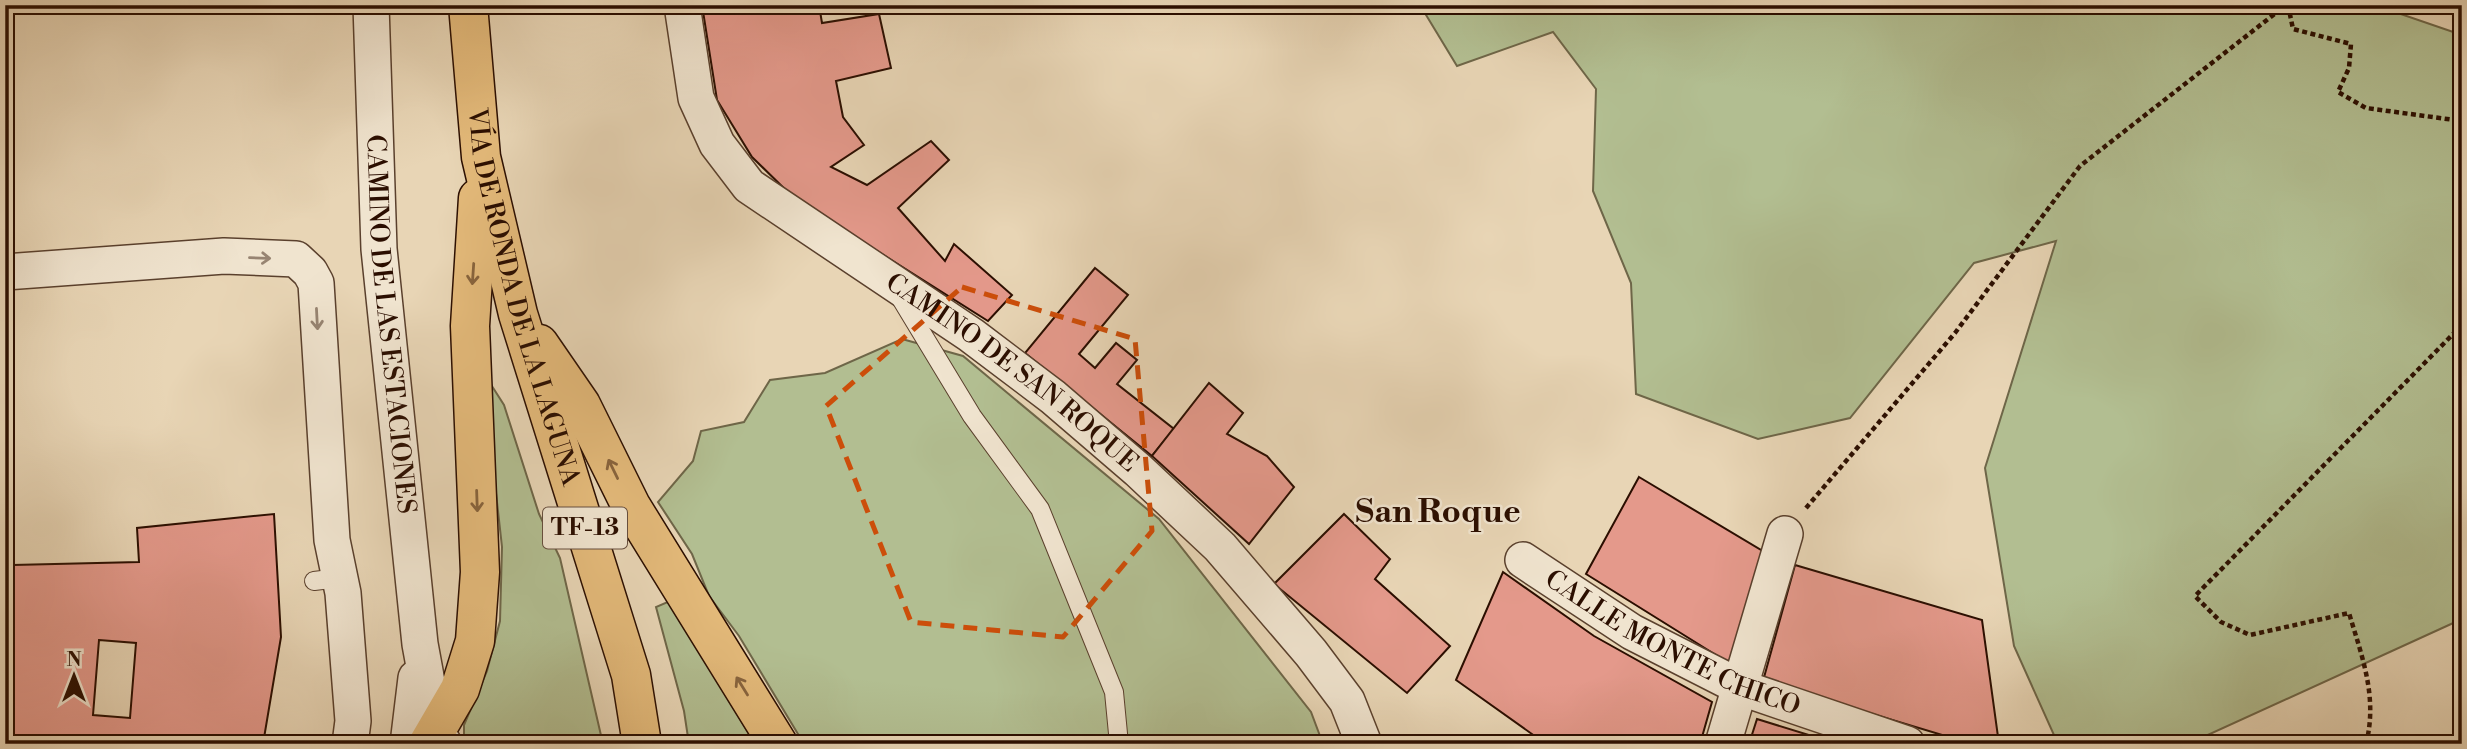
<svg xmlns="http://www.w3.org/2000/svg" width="2467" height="749" font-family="'Libre Bodoni',serif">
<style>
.green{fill:#b2be91;stroke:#6e6648;stroke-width:2}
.building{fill:#e4998b;stroke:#2b0e00;stroke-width:2;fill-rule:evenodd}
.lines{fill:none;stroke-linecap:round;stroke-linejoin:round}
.lane-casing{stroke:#5a402d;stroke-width:20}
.street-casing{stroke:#5a402d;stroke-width:38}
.primary-casing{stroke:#2b0e00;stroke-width:41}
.path{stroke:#2b0e00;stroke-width:4.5;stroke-dasharray:5 3.5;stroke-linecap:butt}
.lane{stroke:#f0e4cf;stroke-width:18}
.street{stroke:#f0e4cf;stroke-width:35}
.primary{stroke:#e4ba7a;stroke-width:38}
.oneway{stroke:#978472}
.oneway2{stroke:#88643d}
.marked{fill:none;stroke:#cc4e0a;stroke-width:5;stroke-dasharray:14 9;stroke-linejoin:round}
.labels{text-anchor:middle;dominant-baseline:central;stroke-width:5;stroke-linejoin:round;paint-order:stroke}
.shield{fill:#f0e4cf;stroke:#664e3e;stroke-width:2}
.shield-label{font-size:24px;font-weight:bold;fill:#2b0e00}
.street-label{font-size:26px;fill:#2b0e00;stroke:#f0e4cf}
.district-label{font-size:33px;font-weight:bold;fill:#2b0e00;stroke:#f0e4cf}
</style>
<rect width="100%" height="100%" fill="#e8d5b5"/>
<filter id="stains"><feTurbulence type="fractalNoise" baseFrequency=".00286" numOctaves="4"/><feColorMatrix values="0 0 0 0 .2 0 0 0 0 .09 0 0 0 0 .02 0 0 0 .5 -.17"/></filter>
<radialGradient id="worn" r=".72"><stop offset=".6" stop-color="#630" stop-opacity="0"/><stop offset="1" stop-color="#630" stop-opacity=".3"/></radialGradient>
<g class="green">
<polygon points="1420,5 2393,5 2389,10 2462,35 2462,619 2188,744 2058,744 2014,646 1985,468 2056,241 1974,263 1850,418 1758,439 1636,394 1631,283 1593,191 1596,89 1553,32 1457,66"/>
<polygon points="902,339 963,356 1159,519 1311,712 1323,744 804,744 739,636 709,596 692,554 658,502 693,461 701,431 744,422 770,380 825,373"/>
<polygon points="490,383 504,405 539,514 560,558 603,744 469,744 464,737 464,725 487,671 500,621 502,547 494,475"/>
<polygon points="670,601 755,744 689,744 684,711 656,607"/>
</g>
<g class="building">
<polygon points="702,5 819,5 822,23 879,14 891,68 836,81 843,117 864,145 831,167 867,185 931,141 949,160 898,208 945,261 954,244 1012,295 988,321 796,200 752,157 717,100"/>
<polygon points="1095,268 1128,295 1079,354 1095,368 1116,343 1137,360 1117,384 1174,429 1152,456 1025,353"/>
<polygon points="1209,383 1243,413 1227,434 1267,456 1294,487 1249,544 1152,456"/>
<polygon points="1639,477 1766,553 1732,665 1586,574"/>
<path d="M274,514L281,637L263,744H5V590H13V565L139,562L137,528ZM99,640L136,643L130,718L93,715Z"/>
<polygon points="1344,514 1390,559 1375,579 1450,646 1407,693 1274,584"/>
<polygon points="1795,565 1982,620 1999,744 1972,744 1763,681"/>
<polygon points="1503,572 1594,636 1712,702 1700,744 1546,744 1456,680"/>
<polygon points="1757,719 1838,744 1749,744"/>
</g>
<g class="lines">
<g class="lane-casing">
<g id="lane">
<polyline points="900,297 972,416 1040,509 1114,692 1119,744"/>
<polyline points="314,581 339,578"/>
</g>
</g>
<g class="street-casing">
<g id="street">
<path id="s1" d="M371,5L379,249L420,644L436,731L444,744"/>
<path id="s2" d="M682,5L696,98L717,144L749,186L971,335L1053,397L1138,470L1220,547L1311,653L1347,701L1364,744"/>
<polyline points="5,272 224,256 296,259 310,272 316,283 332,540 343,593 353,721 350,744"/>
<path id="s3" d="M1523,560L1632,632L1742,688L1907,744"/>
<polyline points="408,744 416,678"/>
<polyline points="1723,744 1785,534"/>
</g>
</g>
<g class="primary-casing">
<g id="primary">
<path id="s4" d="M468,5L481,157L518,314L631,675L642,744"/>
<polyline points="539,344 581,405 631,506 778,744"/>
<polyline points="428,744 460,689 475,641 480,572 470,326 478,198"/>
</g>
</g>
<g class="path">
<polyline points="2288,5 2293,29 2351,44 2349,68 2338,92 2366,108 2462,121"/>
<polyline points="1806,508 1955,333 2080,166 2286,5"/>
<path d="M2366,744C2378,697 2362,657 2349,613L2250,635L2221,622L2195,596L2462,325"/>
</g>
<use href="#lane" class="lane"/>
<use href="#street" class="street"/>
<use href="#primary" class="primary"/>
</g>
<defs><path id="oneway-shaft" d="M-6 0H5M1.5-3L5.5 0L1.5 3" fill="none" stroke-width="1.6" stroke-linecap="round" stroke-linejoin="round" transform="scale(1.75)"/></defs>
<g class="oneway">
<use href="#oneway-shaft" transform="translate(260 258) rotate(2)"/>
<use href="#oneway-shaft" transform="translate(317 319) rotate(87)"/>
</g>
<g class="oneway2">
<use href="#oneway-shaft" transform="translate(473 274) rotate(94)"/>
<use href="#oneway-shaft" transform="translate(613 469) rotate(-116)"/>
<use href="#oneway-shaft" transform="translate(477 501) rotate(88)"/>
<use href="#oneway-shaft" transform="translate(742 686) rotate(-122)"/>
</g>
<path class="marked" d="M962,287L1135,339L1152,531L1063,637L911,622L826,406Z"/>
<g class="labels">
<rect class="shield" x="543" y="507.5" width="84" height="41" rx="5"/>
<g class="shield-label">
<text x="585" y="528">TF-13</text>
</g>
<g class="street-label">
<text stroke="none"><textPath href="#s4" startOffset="298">VÍA DE RONDA DE LA LAGUNA</textPath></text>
<text stroke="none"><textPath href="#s1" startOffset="320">CAMINO DE LAS ESTACIONES</textPath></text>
<text stroke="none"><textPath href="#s2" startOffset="520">CAMINO DE SAN ROQUE</textPath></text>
<text stroke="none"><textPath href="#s3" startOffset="172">CALLE MONTE CHICO</textPath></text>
</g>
<g class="district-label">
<text x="1438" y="512">San Roque</text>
</g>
</g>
<rect width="2467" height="749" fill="none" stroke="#e8d5b5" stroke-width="28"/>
<rect x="7" y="7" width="2453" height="735" fill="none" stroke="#2b0e00" stroke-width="3.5"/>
<rect x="14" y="14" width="2439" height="721" fill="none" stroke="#2b0e00" stroke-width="2"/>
<g transform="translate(74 676)" stroke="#f0e4cf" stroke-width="5" paint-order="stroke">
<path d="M0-5L12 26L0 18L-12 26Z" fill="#2b0e00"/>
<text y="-10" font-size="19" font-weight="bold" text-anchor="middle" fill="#2b0e00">N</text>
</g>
<rect width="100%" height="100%" filter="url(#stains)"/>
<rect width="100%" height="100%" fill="url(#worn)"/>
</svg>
